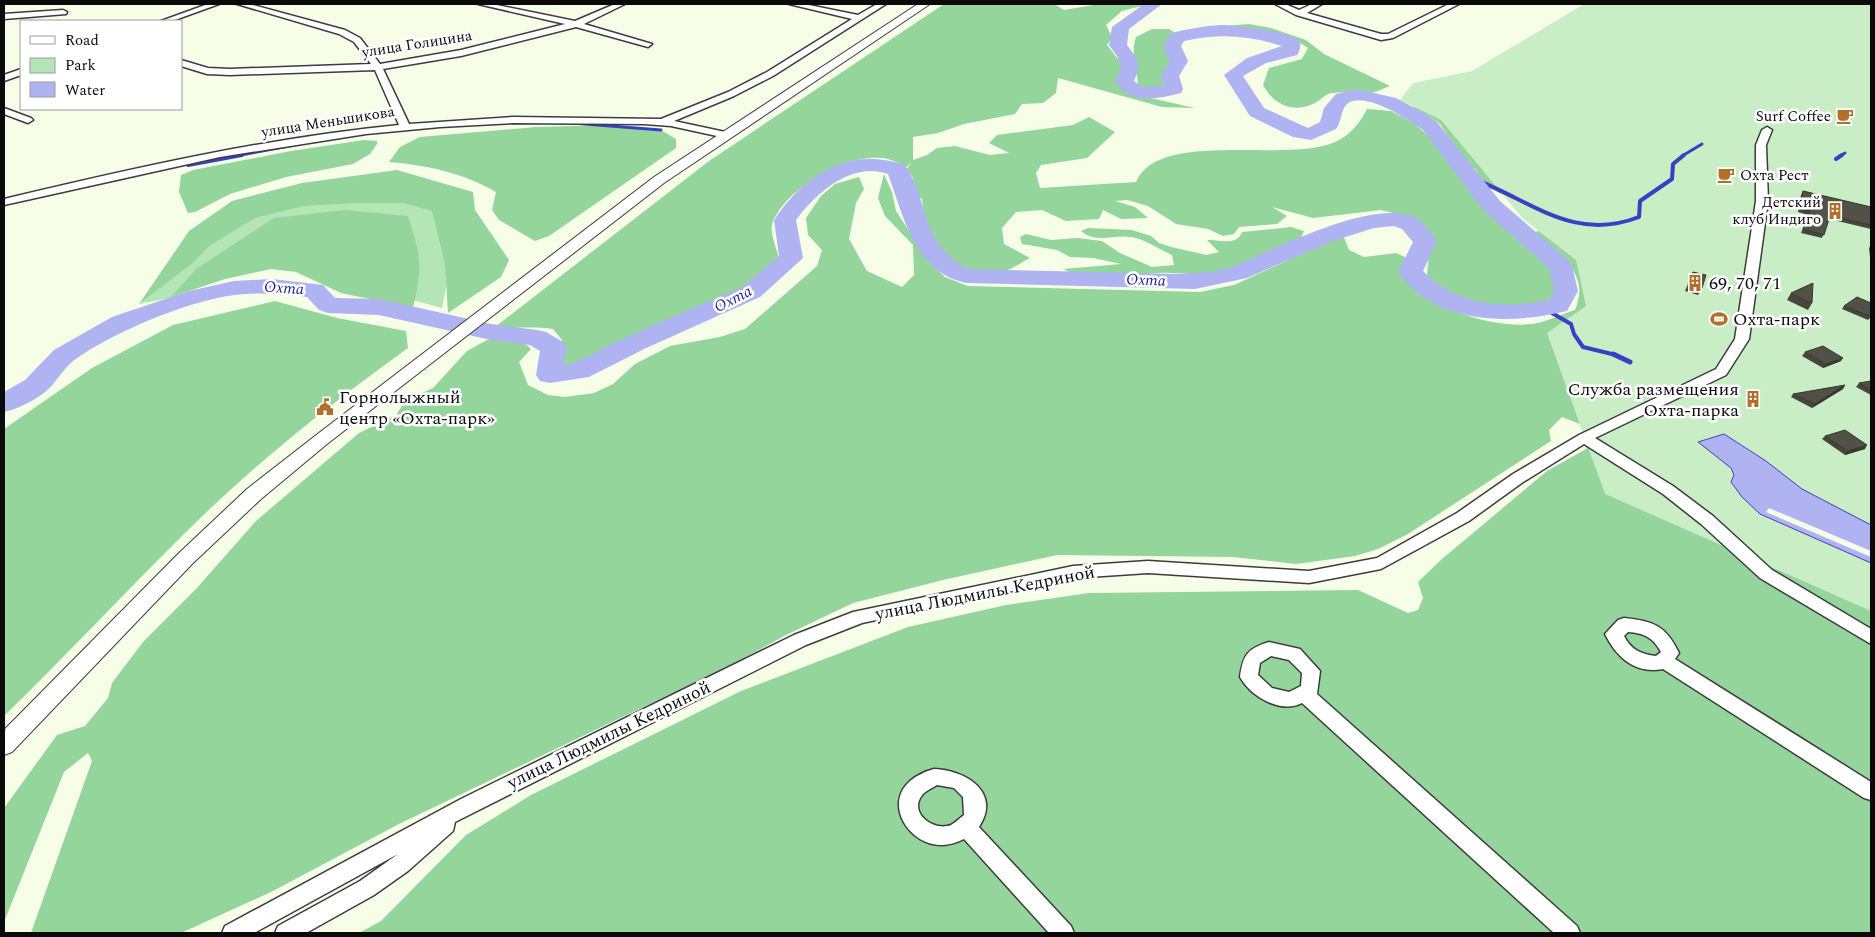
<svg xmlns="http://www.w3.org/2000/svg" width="1875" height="937" font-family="Spectral,serif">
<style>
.green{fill:#b4e5b6}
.forest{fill:#94d59b}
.pitch{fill:#c9edc5}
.water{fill:#afb3f2;stroke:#3a3fc6}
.pier{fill:#f6fee7}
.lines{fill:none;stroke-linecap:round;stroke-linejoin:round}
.stream-far2{stroke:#3a3fc6;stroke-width:3}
.stream-far1{stroke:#3a3fc6;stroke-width:4}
.stream{stroke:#3a3fc6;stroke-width:5}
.river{fill:#afb3f2;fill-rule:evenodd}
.minor-casing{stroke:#3d3d3d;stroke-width:3}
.tertiary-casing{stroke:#3d3d3d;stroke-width:2}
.minor{fill:#fff;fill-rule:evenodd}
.tertiary{fill:#fff;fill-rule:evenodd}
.wall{fill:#46463d}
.shaded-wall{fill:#393932}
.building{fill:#515147;stroke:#393932}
.labels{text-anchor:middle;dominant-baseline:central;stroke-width:5;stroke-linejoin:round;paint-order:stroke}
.far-street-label{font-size:15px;fill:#0a0a0a;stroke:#fff}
.far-poi-label{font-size:15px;fill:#0a0a0a;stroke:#fff;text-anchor:end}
.far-water-label{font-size:16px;font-style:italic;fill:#1b1b93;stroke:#fff}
.poi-label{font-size:18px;fill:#0a0a0a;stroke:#fff;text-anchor:start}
.street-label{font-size:18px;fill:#0a0a0a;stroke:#fff}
</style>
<rect width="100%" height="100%" fill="#f6fee7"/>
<polygon class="green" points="407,199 439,208 451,263 442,308 409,299 413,253 206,267 174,297 139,304 213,240 250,217 307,202"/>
<g class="forest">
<path d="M944,4H1054L1064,10L1099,4H1149L1122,11L1106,25L1112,37L1107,45L1125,68L1119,82L1146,97L1195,108L1162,107L1058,78L1056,93L1043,103L1022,104L1015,114L964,124L938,133L913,137V160L927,155L937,148L955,146L990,155L1009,153L989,143L997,135L1073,125L1089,117L1115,132L1087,158L1041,165L1036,173L1040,188L1136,182C1160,127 1293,166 1339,140C1352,133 1361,121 1367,109L1391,111L1414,123L1433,140L1465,177L1481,203L1546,262C1555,274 1558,283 1554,297C1534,309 1504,312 1481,308C1465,305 1441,286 1427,276L1430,238L1426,230L1405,216L1381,210L1313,218L1272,207L1287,216L1277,224L1239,227L1234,234L1223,236L1208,229L1176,224L1148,206L1127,200L1115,201L1135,207L1148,218L1121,219L1103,210L1099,219L1066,221L1042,210L1016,212L1002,228L1004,244L1030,258C1022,262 1014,268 1005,271C983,278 952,268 937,251C929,241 923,213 922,199L913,193V178L907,169L912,161L907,167C899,163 891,159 882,158C847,154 782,190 772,225C770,234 777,249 779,259L740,290L703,308L626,338L572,368L560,365L562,340L553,329C533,326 515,329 495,327L709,161Z"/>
<path d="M1249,24L1271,28L1306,40L1324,54L1390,86C1384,88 1377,92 1371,93C1358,94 1346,91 1332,93C1325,94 1321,100 1315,103C1294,114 1274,105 1263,85L1269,68L1302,59L1308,48C1274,27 1239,27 1200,28Z"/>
<path d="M1152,29H1169L1174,32L1168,41L1171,61L1163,78L1164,87L1150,93L1138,87C1138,69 1130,54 1136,37Z"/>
<path d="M1414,105L1594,172L1580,424L1562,417L1549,430L1551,441L1408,534L1378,549L1355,556L1296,564L1233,557L1057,555L943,580L853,603L784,636L706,679L639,709L397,825L273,891L181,933H31L92,761L88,753L64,772L4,922V808L57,735L85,726L108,698L112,683L143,642L196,589L256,521L359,433L396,415L406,400L433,388L467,351L487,340L502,336L521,340L531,349L519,362L528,385L548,395L565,397L594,393L613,384L635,364L670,346L720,337L745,329L817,266L822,250L808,235L806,218L821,196L835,184L859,177L864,189L856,203L849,239L867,271L902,287L914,275L913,245L885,216L878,198L884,174L892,192L896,211L930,263L945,277L968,286L1200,292L1234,285L1343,235L1349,250L1364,257L1396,253L1407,258L1401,273C1408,281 1415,289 1423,295C1451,314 1504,330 1538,323C1550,320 1563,314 1575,310C1590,274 1563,258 1537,239L1535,232L1542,230L1494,159L1501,194L1483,182L1476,170L1463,159L1440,124L1429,116L1413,109Z"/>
<path d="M614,125L661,130L676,139V148L549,236L535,241L499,220L492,210L496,192C464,173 426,165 389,162L400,147L420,137L536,127Z"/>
<polygon points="364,140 377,141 377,144 370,154 353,164 286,177 230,194 195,212 188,213 179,192 181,175 193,170 291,151"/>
<polygon points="397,170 473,192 475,210 509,260 501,277 448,313 445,264 432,211 404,203 355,203 303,206 255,218 209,246 194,262 139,304 189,231 232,201 302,183"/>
<path d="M345,210L408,216C421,256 423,266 413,308L341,293L296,272L271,269L225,279L171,297L196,269L274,218Z"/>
<path d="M1291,227L1304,231L1299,242C1273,252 1247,266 1220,272C1199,277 1179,272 1158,273C1131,274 1087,285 1064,269L1121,264L1093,258L1070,257L1057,250L1022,244L1020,237L1026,234L1051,240L1077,238L1102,241L1120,253L1152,267L1174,265L1172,255C1159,249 1144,239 1131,237C1113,234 1096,244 1081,231L1088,228L1132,230L1151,236L1159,243L1171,247L1206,255L1219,252L1207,240C1220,239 1236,247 1242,232Z"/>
<path d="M275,301L337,318L406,331L408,348C329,405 253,465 184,534C123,594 65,657 4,716V429L92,368L173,325Z"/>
<polygon points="1618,431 1871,563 1871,933 359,933 381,921 466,835 531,795 741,691 908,627 1006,605 1089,593 1358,590 1408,613 1418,610 1423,598 1418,582 1442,559 1547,471"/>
</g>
<polygon class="pitch" points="1584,4 1871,4 1871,611 1605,494 1547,333 1586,306 1576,260 1523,219 1441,120 1400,100 1413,83 1472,71"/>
<polygon class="water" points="1724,434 1766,461 1802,489 1871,525 1871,563 1760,514 1742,497 1731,482 1734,475 1731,468 1698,442"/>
<polygon class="pier" points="1769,508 1871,551 1871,557 1766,512"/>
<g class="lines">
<g class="stream-far2">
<polyline points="572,123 661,130"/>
<polyline points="235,156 305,143"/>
<polyline points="1682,156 1702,144"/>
<polyline points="1840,156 1845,153"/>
</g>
<g class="stream-far1">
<polyline points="1836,159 1842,155"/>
<polyline points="188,165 242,155"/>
<path d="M1471,178C1530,199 1572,243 1639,217L1640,201L1672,179L1673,164L1684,155"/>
<polyline points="1545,309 1571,324 1574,334 1583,347 1616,355"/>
</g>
<polyline class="stream" points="1613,354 1630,362"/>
<path class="river" d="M1144,4H1162L1129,29L1127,45L1135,56L1139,68L1134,81L1143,87L1164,86L1161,76L1170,61L1163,46L1171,33C1187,29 1204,26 1221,25C1235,25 1289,31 1298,40C1302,44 1300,51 1297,55L1266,63L1243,76L1264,108L1308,128L1320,122L1324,108L1336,94L1356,89L1396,98L1426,114L1437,122L1500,201L1569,261L1572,266L1578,291L1567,311C1510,325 1435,325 1398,272L1413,242L1402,229L1393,226L1374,228L1333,241L1247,278L1195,289L966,283C914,272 904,217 888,174C852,161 816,193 796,220L803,258L760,297L644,349L589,377L550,383L540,381L536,375L540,351L530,345L491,340L379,315L328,313L319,310L307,297C283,294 259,292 234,295C187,301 111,333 73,361C62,370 56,383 45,392C34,401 17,409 4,412V392L25,380L54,350L112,317L189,291L234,281L272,279L323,285L335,298L379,299L491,324L537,330L546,332L563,342L567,348L563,365L572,364L626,337L742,287L779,256L774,220C805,174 849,146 905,165C931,204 918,241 968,269L1180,274L1210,272L1229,268C1271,252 1379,193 1419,220C1426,225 1432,234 1437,241L1423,271C1456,305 1503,310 1548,300L1554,291L1549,268L1484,211L1423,130C1409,120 1364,90 1347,104C1340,111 1342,121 1336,129L1311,140L1293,137L1250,116L1224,75L1247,58L1282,46C1249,35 1217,33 1184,41L1181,46L1188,61L1179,76L1183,89L1181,93C1157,99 1131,105 1115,82L1121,68L1117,56L1109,45L1112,27Z"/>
<g class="minor-casing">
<g id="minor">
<polygon points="208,4 219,4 172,21 161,21"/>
<path d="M237,4H249L345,30L360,38L380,64L461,50L565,24L478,4H492L575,21L615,4H625L584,24L652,44L648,47L576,27L461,56L383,69L409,124L513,117L661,119L728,92L767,72L852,19L789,4H804L858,15L877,4H886L773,76L734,96L674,121L730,133L731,135L726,138L671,126L644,124L513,123L440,127L366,134L220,157L4,205V199C134,168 266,138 399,125L375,70L230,75L207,74L181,66V60L208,68L230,69L371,64L354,42L339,34Z"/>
<polygon points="1275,4 1285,4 1299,10 1312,4 1322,4 1307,13 1381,34 1388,34 1449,4 1459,4 1393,38 1381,40 1296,15"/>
<polygon points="63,10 67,12 66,14 4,19 4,14"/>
<polygon points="21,69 21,75 4,81 4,75"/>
<polygon points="4,108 31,118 33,120 28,123 4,114"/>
<polygon points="1767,127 1772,130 1766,145 1768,201 1749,339 1726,375 1595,438 1673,486 1713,516 1772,570 1871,629 1871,644 1760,578 1701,524 1663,494 1584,444 1523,482 1469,521 1381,569 1309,583 1148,573 1073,578 862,623 806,645 455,822 453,831 408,871 374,895 306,933 275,933 278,926 360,881 398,854 254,933 222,933 225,926 461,799 794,635 853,612 1073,566 1148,561 1309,571 1377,558 1457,513 1513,474 1579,435 1716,369 1735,339 1756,201 1756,145 1762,130"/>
<path d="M1624,618C1654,621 1666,626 1679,653L1675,659L1871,782V800L1864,798L1663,669C1635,674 1617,658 1605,634L1618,620ZM1628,632C1643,633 1653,637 1661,652L1656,656C1641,654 1631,650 1624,636Z"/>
<path d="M1269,642L1300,649L1320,671L1317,694L1577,926L1580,933H1554L1302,703C1281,714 1251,697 1240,677C1243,655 1247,649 1269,642ZM1271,656L1289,660L1302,673L1301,686L1289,692L1272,688L1258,675L1260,663Z"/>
<path d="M934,769C965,770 1002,792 979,827L1071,926L1074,933H1049L964,839C958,842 949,845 942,845C910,846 883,805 910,781C916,776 926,771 934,769ZM937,785L954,788L963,797L964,815C960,818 955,823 951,825C933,832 907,812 923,794C926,791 932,788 937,785Z"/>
</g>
</g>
<g class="tertiary-casing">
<polygon id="tertiary" points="918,4 930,4 664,183 327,444 261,499 192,564 12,752 4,755 4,730 178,554 247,489 315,436 654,177"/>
</g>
<use href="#minor" class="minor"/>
<use href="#tertiary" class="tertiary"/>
</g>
<g class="wall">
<polygon points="1803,191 1871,207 1871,229 1829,219 1822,238 1801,233 1808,215 1798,212 1801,195"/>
<polygon points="1871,245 1871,266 1869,248"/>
<polygon points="1693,272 1702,288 1698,295 1685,291"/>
<polygon points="1791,293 1812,303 1808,310 1787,300"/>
<polygon points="1857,297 1871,317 1868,320 1842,309 1844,306"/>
<polygon points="1805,352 1841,361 1823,368 1802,356"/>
<polygon points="1871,381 1871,395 1856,387 1859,383"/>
<polygon points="1845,385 1843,389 1812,408 1791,397 1793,394"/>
<polygon points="1825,436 1865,449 1845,455 1822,439"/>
</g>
<g class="shaded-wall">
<polygon points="1843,358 1841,361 1823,368 1826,364"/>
<polygon points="1845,385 1843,389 1812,408 1815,404"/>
<polygon points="1867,445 1865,449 1845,455 1847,451"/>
</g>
<g class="building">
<polygon points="1803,191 1871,207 1871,225 1830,216 1824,235 1803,229 1810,211 1800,209"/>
<polygon points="1693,272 1706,275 1702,288 1688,284"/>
<polygon points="1813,283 1812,303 1791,293"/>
<polygon points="1857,297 1871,303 1871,316 1870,316 1844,306"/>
<polygon points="1823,346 1843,358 1826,364 1805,352"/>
<polygon points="1871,381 1871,390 1859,383"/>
<polygon points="1845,385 1815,404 1793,394"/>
<polygon points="1845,430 1867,445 1847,451 1825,436"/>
</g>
<defs>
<g id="cafe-bare" transform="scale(1.35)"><path d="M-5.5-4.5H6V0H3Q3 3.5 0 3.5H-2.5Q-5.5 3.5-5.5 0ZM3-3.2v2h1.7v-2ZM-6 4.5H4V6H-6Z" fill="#b16f2a" stroke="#fff" stroke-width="2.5" paint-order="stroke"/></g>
<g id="building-bare" transform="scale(1.35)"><path d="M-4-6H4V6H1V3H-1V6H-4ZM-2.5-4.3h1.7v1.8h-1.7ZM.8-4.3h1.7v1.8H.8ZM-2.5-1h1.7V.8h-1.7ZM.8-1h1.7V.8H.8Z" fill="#b16f2a" stroke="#fff" stroke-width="2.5" paint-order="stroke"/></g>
<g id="stadium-bare" transform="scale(1.35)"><path d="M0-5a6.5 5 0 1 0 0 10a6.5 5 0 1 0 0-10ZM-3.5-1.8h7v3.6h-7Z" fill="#b16f2a" stroke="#fff" stroke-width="2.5" paint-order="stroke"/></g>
<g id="civic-bare" transform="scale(1.35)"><path d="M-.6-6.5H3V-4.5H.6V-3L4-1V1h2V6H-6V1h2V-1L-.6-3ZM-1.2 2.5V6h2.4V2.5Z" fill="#b16f2a" stroke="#fff" stroke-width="2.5" paint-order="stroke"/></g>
</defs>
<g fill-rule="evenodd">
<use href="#cafe-bare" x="1845" y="116"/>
<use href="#cafe-bare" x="1726" y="175"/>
<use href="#building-bare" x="1835" y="211"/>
<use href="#building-bare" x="1695" y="283"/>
<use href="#stadium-bare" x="1719" y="319"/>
<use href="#building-bare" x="1753" y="399"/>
<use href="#civic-bare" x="325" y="407"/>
</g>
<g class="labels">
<g class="far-street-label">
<text transform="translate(417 44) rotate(-9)">улица Голицина</text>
<text transform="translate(328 122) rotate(-9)">улица Меньшикова</text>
</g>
<g class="far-poi-label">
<text x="1831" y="116">Surf Coffee</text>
<text x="1740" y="175" text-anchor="start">Охта Рест</text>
<text x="1821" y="202">Детский<tspan x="1821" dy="17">клуб Индиго</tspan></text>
</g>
<g class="far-water-label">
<text transform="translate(1146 280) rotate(2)">Охта</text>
<text transform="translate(284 288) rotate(4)">Охта</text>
<text transform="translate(733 299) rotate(-27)">Охта</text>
</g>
<g class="poi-label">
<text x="1709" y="283">69, 70, 71</text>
<text x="1733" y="319">Охта-парк</text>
<text x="1739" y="389" text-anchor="end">Служба размещения<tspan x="1739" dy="21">Охта-парка</tspan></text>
<text x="339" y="397">Горнолыжный<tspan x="339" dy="21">центр «Охта-парк»</tspan></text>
</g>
<g class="street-label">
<text transform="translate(985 593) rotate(-11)">улица Людмилы Кедриной</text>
<text transform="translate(609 735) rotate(-26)">улица Людмилы Кедриной</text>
</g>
</g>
<rect width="1875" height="937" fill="none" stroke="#0a0a0a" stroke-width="10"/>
<rect x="20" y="20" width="162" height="90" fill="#ffffff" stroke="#9d9d9d"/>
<rect x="30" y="36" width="25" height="8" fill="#ffffff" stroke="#9d9d9d"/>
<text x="65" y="45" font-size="15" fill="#0a0a0a">Road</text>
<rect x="30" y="58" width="25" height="15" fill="#b4e5b6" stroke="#9d9d9d"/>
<text x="65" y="70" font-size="15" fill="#0a0a0a">Park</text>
<rect x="30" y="82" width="25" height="15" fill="#afb3f2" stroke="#9d9d9d"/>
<text x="65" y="95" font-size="15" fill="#0a0a0a">Water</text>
</svg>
